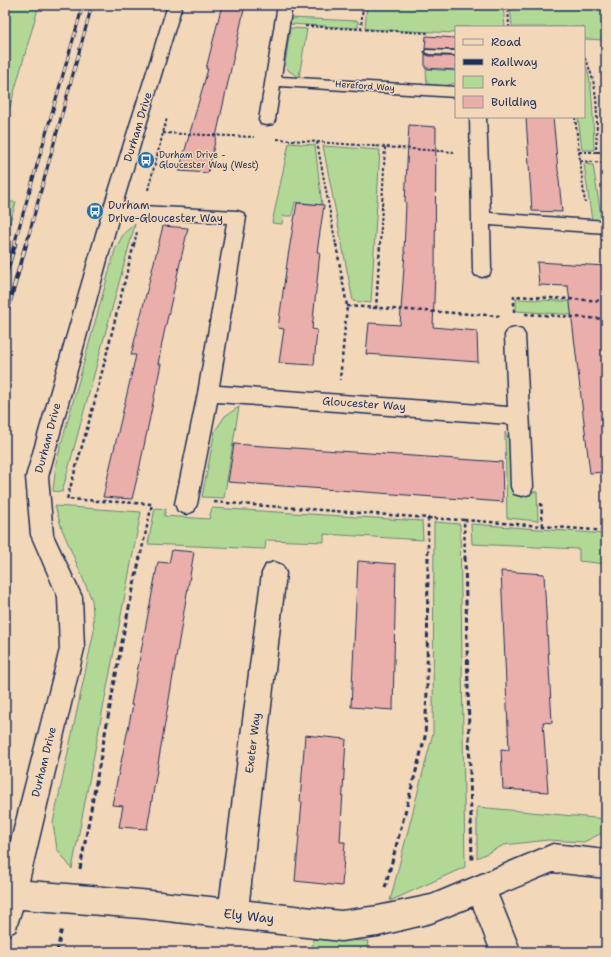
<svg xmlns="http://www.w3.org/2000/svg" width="611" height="957" font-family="'Shantell Sans',sans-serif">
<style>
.green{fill:#b1d995;stroke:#66847a}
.building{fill:#ebafab;stroke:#1b2f5e}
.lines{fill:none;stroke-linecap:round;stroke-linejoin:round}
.lane-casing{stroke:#1b2f5e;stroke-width:3}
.street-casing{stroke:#1b2f5e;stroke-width:3}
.path-far2{stroke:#1b2f5e;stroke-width:2;stroke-dasharray:3 2;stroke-linecap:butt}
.path-far1{stroke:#1b2f5e;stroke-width:2.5;stroke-dasharray:3.5 3;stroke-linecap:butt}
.path{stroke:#1b2f5e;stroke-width:3;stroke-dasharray:5 3.5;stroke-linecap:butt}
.lane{fill:#f2d8b9;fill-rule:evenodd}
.street{fill:#f2d8b9;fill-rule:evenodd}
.rail-far1-casing{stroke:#1b2f5e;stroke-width:3}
.rail-casing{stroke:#1b2f5e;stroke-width:4.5}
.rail-far1{stroke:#f2d8b9;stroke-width:2;stroke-dasharray:6;stroke-linecap:butt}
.rail{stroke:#f2d8b9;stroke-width:3;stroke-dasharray:8;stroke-linecap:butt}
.labels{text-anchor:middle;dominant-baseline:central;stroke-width:3;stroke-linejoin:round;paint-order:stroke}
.far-street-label{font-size:9px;fill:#1b2f5e;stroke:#f2d8b9}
.far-poi-label{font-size:9px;fill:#1b2f5e;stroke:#f2d8b9;text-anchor:start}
.street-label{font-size:11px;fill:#1b2f5e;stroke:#f2d8b9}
.poi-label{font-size:11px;fill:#1b2f5e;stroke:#f2d8b9;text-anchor:start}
.near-street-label{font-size:13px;fill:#1b2f5e;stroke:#f2d8b9}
</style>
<rect width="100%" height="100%" fill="#f2d8b9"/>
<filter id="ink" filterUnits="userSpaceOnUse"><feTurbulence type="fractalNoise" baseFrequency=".025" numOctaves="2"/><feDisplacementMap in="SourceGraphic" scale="8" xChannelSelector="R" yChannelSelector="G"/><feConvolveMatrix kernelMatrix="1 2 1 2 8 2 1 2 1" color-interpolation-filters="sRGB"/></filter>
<g filter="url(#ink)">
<g class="green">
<polygon points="5,5 39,5 5,124"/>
<polygon points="367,5 503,5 505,27 456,27 456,33 365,29"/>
<polygon points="510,5 606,5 606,40 584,39 584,27 512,27"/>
<polygon points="291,18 358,21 358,28 290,24"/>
<polygon points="290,28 307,29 299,77 289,71 285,65"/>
<path d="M584,64C594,76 593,132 594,150H582L578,117H584Z"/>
<polygon points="426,69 456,71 456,83 444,86 427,84"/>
<polygon points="289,143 315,145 322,205 295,202 292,216 283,216 282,224 272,223"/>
<polygon points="323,146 380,150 371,303 353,301"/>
<polygon points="584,164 593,165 602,222 592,221"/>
<polygon points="5,202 16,202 5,239"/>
<polygon points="135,224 62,492 53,491 56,463 115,250 124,233"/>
<polygon points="516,299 606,303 606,317 516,311"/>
<polygon points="239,407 224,498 202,497 215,431 225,416"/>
<polygon points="505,432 513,447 514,491 537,492 538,521 507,518"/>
<polygon points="55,506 141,512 72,869 57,849 53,823 94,631 92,600 62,529"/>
<polygon points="155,508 166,509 164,516 209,519 212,508 422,521 423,540 324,534 324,542 266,540 265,549 148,544"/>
<polygon points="434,522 460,524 465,867 390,901 433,733"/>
<polygon points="471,524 606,534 606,564 579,561 579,549 472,544"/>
<polygon points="477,807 606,819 606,831 584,842 548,840 504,845 477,858"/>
<polygon points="313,939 368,941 366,952 312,952"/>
</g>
<g class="building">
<polygon points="222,5 245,5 208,173 179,171 208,69 206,69"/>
<polygon points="426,36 456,38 456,50 425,49"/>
<polygon points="425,54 429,56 456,56 456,70 425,68"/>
<polygon points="526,117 553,117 562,212 532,211"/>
<polygon points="409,125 436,127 435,273 433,327 477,331 478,362 366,354 369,323 400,325 405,252 404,252 406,203 405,202"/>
<polygon points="297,203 324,205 317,252 320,252 312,329 317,330 314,365 279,363 284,329 278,328 288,256"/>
<polygon points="163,226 188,228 164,333 158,364 161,364 139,470 132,499 103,497 136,355 131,355"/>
<polygon points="537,262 606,266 606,472 590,473 568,286 539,285"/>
<polygon points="234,444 502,462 503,502 228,482"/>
<polygon points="172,550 194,552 147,829 119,827 123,806 112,805 133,705 131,705 142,646 158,562 169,563"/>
<polygon points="358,561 396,564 393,710 351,707"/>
<polygon points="501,571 544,574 552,723 543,722 548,792 503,789 501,749 509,750"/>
<polygon points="305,735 346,739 340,842 345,842 342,886 295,881 302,802 300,802"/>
</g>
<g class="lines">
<g class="lane-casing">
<polygon id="lane" points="426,50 456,51 456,55 429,54 425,52"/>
</g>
<g class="street-casing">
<g id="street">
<polygon points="168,5 182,5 122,205 237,211 243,213 246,217 219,386 508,407 505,335 508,330 515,328 522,330 525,335 533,487 530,494 522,496 514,494 511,487 509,424 217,402 197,504 194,511 186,514 178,511 175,504 198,393 227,223 119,216 48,477 53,535 82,597 84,649 29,881 141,890 220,898 262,573 266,565 274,562 282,565 286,573 249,901 341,911 378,906 431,895 553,844 606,850 606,878 553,872 498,895 521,952 491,952 473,906 431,923 378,936 341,941 141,918 22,909 15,931 5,936 5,864 60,649 58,597 31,535 26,477 103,210"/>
<polygon points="278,5 292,5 281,77 456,87 456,97 280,86 275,120 273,124 267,125 261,124 259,120"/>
<polygon points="470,117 486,117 490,213 606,221 606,233 490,225 491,270 489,275 482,277 475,275 473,270"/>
</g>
</g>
<g class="path-far2">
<polyline points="508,5 509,27"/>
<polyline points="305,26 428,33"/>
<polyline points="361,29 363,5"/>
<polyline points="575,117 585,203"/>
<polyline points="163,133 254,137"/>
<polyline points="277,139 317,142 336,245"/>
<polyline points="317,142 454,152"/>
<path d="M579,152H596C597,120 600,86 584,57"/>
<polyline points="597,152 606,152"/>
<polyline points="580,161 606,163"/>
<polyline points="148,190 167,118"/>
<polyline points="134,245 137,232"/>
<polyline points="380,245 385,148"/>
</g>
<g class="path-far1">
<polyline points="134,244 94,404 67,499 152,504 140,558"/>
<polyline points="336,244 347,306 340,380"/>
<polyline points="347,306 501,316"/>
<polyline points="376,309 380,244"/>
<polyline points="514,312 514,296 606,301"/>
<polyline points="525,314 606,319"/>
<polyline points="214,502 428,518 428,558"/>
<polyline points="541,503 543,526"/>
<polyline points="428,518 464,520 465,558"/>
<polyline points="464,520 606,531"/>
</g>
<g class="path">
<polyline points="465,557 472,861"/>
<polyline points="80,869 124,631 140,557"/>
<polyline points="385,888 425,737 427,692 428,557"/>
<polyline points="57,952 62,927"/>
</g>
<use href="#lane" class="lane"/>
<use href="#street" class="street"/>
<g class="rail-far1-casing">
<g id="rail-far1">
<polyline points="14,245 83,5"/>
<polyline points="26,245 92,5"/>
</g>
</g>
<g class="rail-casing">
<g id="rail">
<polyline points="5,277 15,244"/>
<polyline points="5,319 26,244"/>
</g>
</g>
<use href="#rail-far1" class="rail-far1"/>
<use href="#rail" class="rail"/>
</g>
</g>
<defs>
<g id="bus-disc" transform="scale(0.9)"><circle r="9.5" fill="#1f6fb2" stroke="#f2d8b9"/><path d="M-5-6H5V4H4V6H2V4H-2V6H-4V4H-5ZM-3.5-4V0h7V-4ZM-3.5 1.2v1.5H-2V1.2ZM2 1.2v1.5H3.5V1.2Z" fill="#fff"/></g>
</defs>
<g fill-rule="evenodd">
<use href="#bus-disc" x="146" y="160"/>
<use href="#bus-disc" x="95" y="211"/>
</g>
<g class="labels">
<g class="far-street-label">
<text transform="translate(365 86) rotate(4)">Hereford Way</text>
</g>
<g class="far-poi-label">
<text x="159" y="155">Durham Drive -<tspan x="159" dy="10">Gloucester Way (West)</tspan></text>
</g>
<g class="street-label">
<text transform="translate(138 127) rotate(-73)">Durham Drive</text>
<text transform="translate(364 404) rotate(4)">Gloucester Way</text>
<text transform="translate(48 438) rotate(-75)">Durham Drive</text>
<text transform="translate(253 743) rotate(-83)">Exeter Way</text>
<text transform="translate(44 762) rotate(-76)">Durham Drive</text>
</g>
<g class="poi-label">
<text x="108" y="205">Durham<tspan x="108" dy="13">Drive-Gloucester Way</tspan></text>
</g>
<g class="near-street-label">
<text transform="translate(249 916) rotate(6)">Ely Way</text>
</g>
</g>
<rect width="611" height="957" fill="none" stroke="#f2d8b9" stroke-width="20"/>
<rect x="10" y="10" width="591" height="937" fill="none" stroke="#1b2f5e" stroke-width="1.5" filter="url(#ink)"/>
<rect x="455" y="26" width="130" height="92" fill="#f2d8b9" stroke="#9c9495"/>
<rect x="463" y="39" width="20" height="6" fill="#f2d8b9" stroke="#9c9495"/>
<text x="491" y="46" font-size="12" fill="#1b2f5e">Road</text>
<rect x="463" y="59" width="20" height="6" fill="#1b2f5e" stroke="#9c9495"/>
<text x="491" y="66" font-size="12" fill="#1b2f5e">Railway</text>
<rect x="463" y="76" width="20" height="12" fill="#b1d995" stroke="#9c9495"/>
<text x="491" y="86" font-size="12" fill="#1b2f5e">Park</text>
<rect x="463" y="96" width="20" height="12" fill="#ebafab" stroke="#9c9495"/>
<text x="491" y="106" font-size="12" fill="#1b2f5e">Building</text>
</svg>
